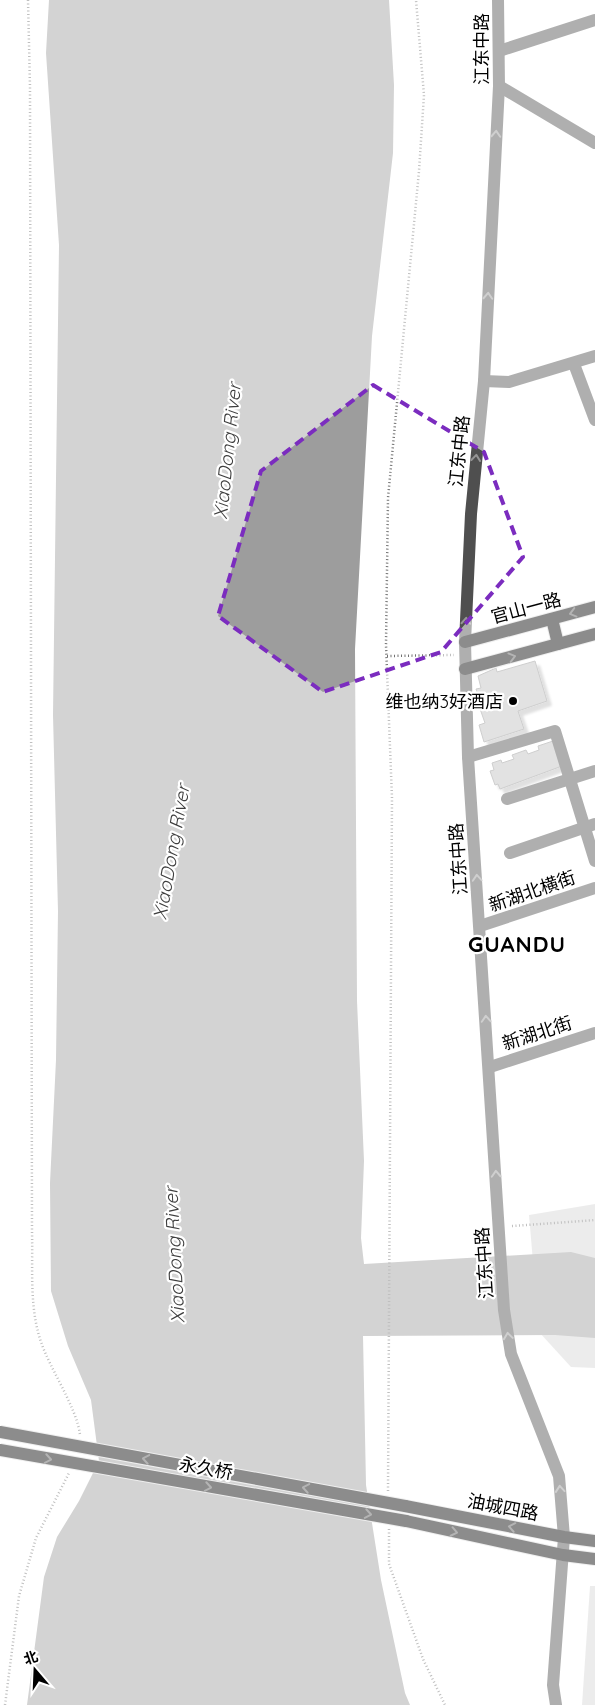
<svg xmlns="http://www.w3.org/2000/svg" width="595" height="1705" font-family="Quicksand,'Noto Sans SC',sans-serif">
<style>
.green{fill:#d6d6d6}
.water{fill:#9d9d9d}
.building{fill:#bfbfbf;stroke:#939393;filter:url(#shadow)}
.lines{fill:none;stroke-linecap:round;stroke-linejoin:round}
.major-casing{stroke:#dbdbdb;stroke-width:14}
.path{stroke:#717171;stroke-width:2.5;stroke-dasharray:1 2.5;stroke-linecap:butt}
.minor{stroke:#4f4f4f;stroke-width:12}
.major{stroke:#000;stroke-width:12}
.major-bridge-casing{stroke:#dbdbdb;stroke-width:14;stroke-linecap:butt}
.major-bridge{stroke:#000;stroke-width:12}
.oneway{stroke:#959595}
.oneway2{stroke:#595959}
.marked{fill:none;stroke:#7b2cbf;stroke-width:4;stroke-dasharray:10 6;stroke-linejoin:round}
.poi-dot{fill:#000;stroke:#fff;stroke-width:2}
.labels{text-anchor:middle;dominant-baseline:central;stroke-width:4.5;stroke-linejoin:round;paint-order:stroke}
.street-label{font-size:18px;fill:#000;stroke:#fff}
.poi-label{font-size:18px;fill:#000;stroke:#fff;text-anchor:end}
.water-label{font-size:19px;font-style:italic;fill:#3e3e3e;stroke:#fff}
.district-label{font-size:22px;font-weight:bold;letter-spacing:1px;fill:#000;stroke:#fff}
</style>
<defs>
<filter id="shadow"><feDropShadow dx="4.5" dy="4.5" stdDeviation="1" flood-color="#0004"/></filter>
</defs>
<rect width="100%" height="100%" fill="#fff"/>
<g class="green">
<polygon points="595,1204 595,1368 571,1367 539,1332 529,1215"/>
<polygon points="590,1586 595,1586 595,1705 582,1705"/>
</g>
<polygon class="water" points="49,0 389,0 394,85 393,153 372,336 355,649 357,1001 364,1161 361,1238 364,1264 571,1252 595,1258 595,1338 555,1335 363,1336 366,1485 381,1580 405,1693 410,1705 27,1705 44,1577 57,1537 79,1501 99,1461 91,1400 68,1346 51,1291 50,1183 56,1060 58,911 53,715 59,245 46,53"/>
<g class="building">
<polygon points="535,661 547,701 518,711 524,729 484,742 479,725 485,723 478,703 480,702 476,689 481,688 478,676 496,668 497,672"/>
<polygon points="553,741 562,766 500,789 498,784 495,785 490,771 494,770 492,763 501,760 502,763 514,759 512,755 526,750 528,754 539,750 538,746"/>
</g>
<g class="lines">
<g class="major-casing">
<g id="major">
<polyline points="552,619 558,644"/>
<polyline points="465,642 595,607"/>
<polyline points="465,669 595,634"/>
<polyline points="405,1506 564,1537 595,1541"/>
<polyline points="406,1521 563,1555 595,1559"/>
</g>
</g>
<g class="path">
<path d="M28,0L30,87L32,1231C33,1268 29,1307 41,1342C50,1369 77,1408 80,1435"/>
<polyline points="387,656 454,655"/>
<polyline points="512,1226 595,1220"/>
<polyline points="388,1491 392,798 386,645 388,498 419,171 424,95 416,0"/>
<polyline points="389,1529 389,1564 423,1659 445,1705"/>
<polyline points="5,1705 19,1596 36,1538 69,1473"/>
</g>
<g class="minor">
<polyline points="498,0 499,86 484,381 471,514 465,642 468,757 504,1310 511,1354 559,1476 564,1537 553,1685 556,1705"/>
<polyline points="499,51 595,20"/>
<polyline points="499,86 595,143"/>
<polyline points="574,364 595,420"/>
<polyline points="484,381 509,382 595,356"/>
<polyline points="468,757 555,731 595,861"/>
<polyline points="507,799 595,771"/>
<polyline points="510,853 595,824"/>
<polyline points="480,926 595,888"/>
<polyline points="490,1067 595,1033"/>
</g>
<use href="#major" class="major"/>
<g class="major-bridge-casing">
<g id="major-bridge">
<polyline points="0,1432 405,1506"/>
<polyline points="0,1450 406,1521"/>
</g>
</g>
<use href="#major-bridge" class="major-bridge"/>
</g>
<defs><path id="oneway-chevron" d="M-2-3.5L2.5 0L-2 3.5" fill="none" stroke-width="1.6" stroke-linecap="round" stroke-linejoin="round" transform="scale(1.25)"/></defs>
<g class="oneway">
<use href="#oneway-chevron" transform="translate(496 134) rotate(-87)"/>
<use href="#oneway-chevron" transform="translate(488 296) rotate(-87)"/>
<use href="#oneway-chevron" transform="translate(476 458) rotate(-84)"/>
<use href="#oneway-chevron" transform="translate(466 621) rotate(-87)"/>
<use href="#oneway-chevron" transform="translate(477 878) rotate(-94)"/>
<use href="#oneway-chevron" transform="translate(486 1019) rotate(-94)"/>
<use href="#oneway-chevron" transform="translate(496 1174) rotate(-93)"/>
<use href="#oneway-chevron" transform="translate(508 1336) rotate(-98)"/>
<use href="#oneway-chevron" transform="translate(560 1489) rotate(-95)"/>
</g>
<g class="oneway2">
<use href="#oneway-chevron" transform="translate(573 613) rotate(165)"/>
<use href="#oneway-chevron" transform="translate(512 657) rotate(-15)"/>
<use href="#oneway-chevron" transform="translate(48 1459) rotate(10)"/>
<use href="#oneway-chevron" transform="translate(146 1459) rotate(-170)"/>
<use href="#oneway-chevron" transform="translate(208 1487) rotate(10)"/>
<use href="#oneway-chevron" transform="translate(306 1488) rotate(-170)"/>
<use href="#oneway-chevron" transform="translate(368 1514) rotate(10)"/>
<use href="#oneway-chevron" transform="translate(512 1527) rotate(-169)"/>
<use href="#oneway-chevron" transform="translate(454 1532) rotate(12)"/>
</g>
<path d="M0 0H595V1705H0ZM373,385L484,452L523,557L441,652L323,692L218,616L261,471Z" fill="#fff" fill-opacity=".55" fill-rule="evenodd"/>
<path class="marked" d="M373,385L484,452L523,557L441,652L323,692L218,616L261,471Z"/>
<circle class="poi-dot" cx="513" cy="701" r="5"/>
<g class="labels">
<g class="street-label">
<text transform="translate(481 49) rotate(-90)">江东中路</text>
<text transform="translate(459 451) rotate(-84)">江东中路</text>
<text transform="translate(526 608) rotate(-15)">官山一路</text>
<text transform="translate(458 859) rotate(-94)">江东中路</text>
<text transform="translate(532 891) rotate(-19)">新湖北横街</text>
<text transform="translate(537 1033) rotate(-18)">新湖北街</text>
<text transform="translate(484 1263) rotate(-94)">江东中路</text>
<text transform="translate(206 1468) rotate(10)">永久桥</text>
<text transform="translate(503 1507) rotate(11)">油城四路</text>
</g>
<g class="poi-label">
<text x="503" y="701">维也纳3好酒店</text>
</g>
<g class="water-label">
<text transform="translate(227 451) rotate(-84)">XiaoDong River</text>
<text transform="translate(171 852) rotate(-80)">XiaoDong River</text>
<text transform="translate(174 1255) rotate(-93)">XiaoDong River</text>
</g>
<g class="district-label">
<text x="517" y="944">GUANDU</text>
</g>
</g>
<g transform="translate(35 1670) rotate(341)" stroke="#ffffff" stroke-width="4" paint-order="stroke">
<path d="M0-4L9 19L0 12L-9 19Z" fill="#000000"/>
<text y="-8" font-size="14" font-weight="bold" text-anchor="middle" fill="#000000">北</text>
</g>
</svg>
